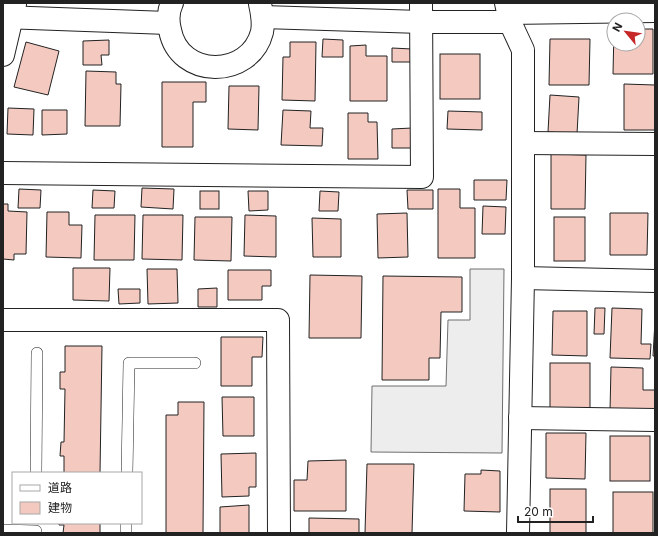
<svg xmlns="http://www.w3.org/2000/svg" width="658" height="536" font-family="Inter,'Noto Sans JP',sans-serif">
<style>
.parking{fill:#ededed;stroke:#6f6f6f}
.building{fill:#f3c9c0;stroke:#222}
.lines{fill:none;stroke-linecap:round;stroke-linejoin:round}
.lane-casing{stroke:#222;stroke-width:12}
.street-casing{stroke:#222;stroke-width:24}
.lane{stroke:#fff;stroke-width:11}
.street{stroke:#fff;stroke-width:22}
</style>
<rect width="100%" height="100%" fill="#fff"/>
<polygon class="parking" points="470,269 504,269 502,453 371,452 372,386 446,386 448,320 470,320"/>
<g class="building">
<polygon points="614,29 614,44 638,44 638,29 653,29 653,74 613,74"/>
<polygon points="323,39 343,40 343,57 322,57"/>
<polygon points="550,39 590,39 589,85 549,85"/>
<polygon points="109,40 109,55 101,55 102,65 83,65 83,41"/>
<polygon points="26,42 59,51 48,95 14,87"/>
<polygon points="290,42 316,42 315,101 282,100 283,57 290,57"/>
<polygon points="366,45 366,56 387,56 387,101 350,101 350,46"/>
<polygon points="392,48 412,49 412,62 392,62"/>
<rect x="440" y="54" width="40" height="45"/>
<polygon points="86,71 116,72 116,84 121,84 120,126 85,126"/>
<polygon points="162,82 206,82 206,102 193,102 193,147 162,147"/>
<polygon points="624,84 655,85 655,130 624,130"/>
<polygon points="229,86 259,86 258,130 228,129"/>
<polygon points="550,95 579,97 577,134 548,132"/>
<polygon points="8,108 34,109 33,135 7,134"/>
<polygon points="42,110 67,110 67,134 42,135"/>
<polygon points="283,110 311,111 310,128 323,128 322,146 281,145"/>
<polygon points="448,111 482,112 482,130 447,129"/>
<polygon points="348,113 368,113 368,122 377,122 378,159 348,159"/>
<polygon points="412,128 412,148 392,148 392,129"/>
<polygon points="551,154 586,155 585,209 551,209"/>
<polygon points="474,180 507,180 506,200 474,200"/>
<polygon points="142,188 174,189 173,209 141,207"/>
<polygon points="19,189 41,190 40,208 18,208"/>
<polygon points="438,189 460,189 460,208 475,208 475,258 438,258"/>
<polygon points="93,190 115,191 114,208 92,208"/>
<polygon points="407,190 433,190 433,209 408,209"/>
<rect x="200" y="191" width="19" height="18"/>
<polygon points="248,191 268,191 268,210 249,211"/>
<polygon points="320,191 339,192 338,211 319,211"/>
<polygon points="3,204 8,204 8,211 27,212 26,254 14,254 14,260 3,259"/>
<polygon points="483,206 506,207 505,234 482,234"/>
<polygon points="47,212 69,212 69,225 82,225 81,258 46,257"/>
<polygon points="407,213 408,257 378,258 377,214"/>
<polygon points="610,213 648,213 647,255 610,255"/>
<polygon points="95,215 135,215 134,260 94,260"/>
<polygon points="143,215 183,215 182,260 142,259"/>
<polygon points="245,215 276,216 276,257 244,256"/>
<polygon points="195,217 232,217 231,261 194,260"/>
<rect x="554" y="217" width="31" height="44"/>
<polygon points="312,218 341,219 341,257 313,257"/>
<polygon points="73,268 110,268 109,301 73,300"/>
<polygon points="147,269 177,269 178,303 148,304"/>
<polygon points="228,270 271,270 271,286 262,286 262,300 228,300"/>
<polygon points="310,275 362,276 361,338 309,338"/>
<polygon points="383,276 462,277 462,312 441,312 440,358 429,358 429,380 382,380"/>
<polygon points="217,288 217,307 198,307 198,289"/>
<polygon points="118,289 140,289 140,303 119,304"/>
<polygon points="595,308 605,308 604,334 594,334"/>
<polygon points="612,308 642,309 641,344 651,344 650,359 610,358"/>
<polygon points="553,311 587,311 587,356 552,355"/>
<polygon points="655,321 655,356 653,356"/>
<polygon points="221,337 263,337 262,357 252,357 252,386 221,386"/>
<polygon points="65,346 102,346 100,473 64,473 64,456 60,456 61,442 64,442 65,389 60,389 60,372 65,372"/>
<rect x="550" y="363" width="40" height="45"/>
<polygon points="611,367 643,368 643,390 655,390 655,411 610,411"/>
<polygon points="222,397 254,397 254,436 223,436"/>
<polygon points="178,402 204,402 203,533 166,533 166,415 178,415"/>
<polygon points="546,433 586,433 585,479 546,478"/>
<rect x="610" y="436" width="40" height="45"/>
<polygon points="256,453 256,487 249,487 249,496 222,497 221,454"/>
<polygon points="346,460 346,511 294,511 294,480 307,480 308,461"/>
<polygon points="367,464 414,464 412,533 365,533"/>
<polygon points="481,470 500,471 500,512 464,511 465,474 481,474"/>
<rect x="550" y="489" width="36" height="44"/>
<rect x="613" y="492" width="40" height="41"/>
<polygon points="249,505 249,533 220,533 220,507"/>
<polygon points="309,518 359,519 359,533 309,533"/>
<polygon points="59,523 100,523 100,533 63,533 64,525 59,525"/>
</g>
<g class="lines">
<g class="lane-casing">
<g id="lane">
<polyline points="36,473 37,353"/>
<polyline points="127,473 129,363 195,363"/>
<polyline points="3,530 36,531"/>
<polyline points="126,533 126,523"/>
</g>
</g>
<g class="street-casing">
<g id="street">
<path d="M172,3C168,11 168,22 170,30C179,79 250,79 262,32C264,22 262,13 260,4"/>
<polyline points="506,3 510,22 523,50 523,278 518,533"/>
<polyline points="508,13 655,11"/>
<polyline points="3,17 168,23"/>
<polyline points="263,17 421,22 510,22"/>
<polyline points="3,55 15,4"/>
<polyline points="524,143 655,144"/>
<polyline points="3,173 422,177 421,3"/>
<polyline points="523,278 655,281"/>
<polyline points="3,320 278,320 279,533"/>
<polyline points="520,418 655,420"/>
</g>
</g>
<use href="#lane" class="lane"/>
<use href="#street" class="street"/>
</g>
<rect width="658" height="536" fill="none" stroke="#222222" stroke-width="8"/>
<rect x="12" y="472" width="130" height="52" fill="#ffffff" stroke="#a7a7a7"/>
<rect x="20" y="485" width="20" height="6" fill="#ffffff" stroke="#a7a7a7"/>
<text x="48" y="492" font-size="12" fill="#222222">道路</text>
<rect x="20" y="502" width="20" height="12" fill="#f3c9c0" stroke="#a7a7a7"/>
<text x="48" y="512" font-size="12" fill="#222222">建物</text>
<g transform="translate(626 32) rotate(299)"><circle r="19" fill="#ffffff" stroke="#a7a7a7"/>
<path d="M0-3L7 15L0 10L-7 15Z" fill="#c62828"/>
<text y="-6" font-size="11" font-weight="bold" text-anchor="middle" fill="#222222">N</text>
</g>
<path d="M518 516v6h75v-6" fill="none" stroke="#222222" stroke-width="2"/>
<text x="524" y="516" font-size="12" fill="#222222" stroke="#ffffff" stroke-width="3" paint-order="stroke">20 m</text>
</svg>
